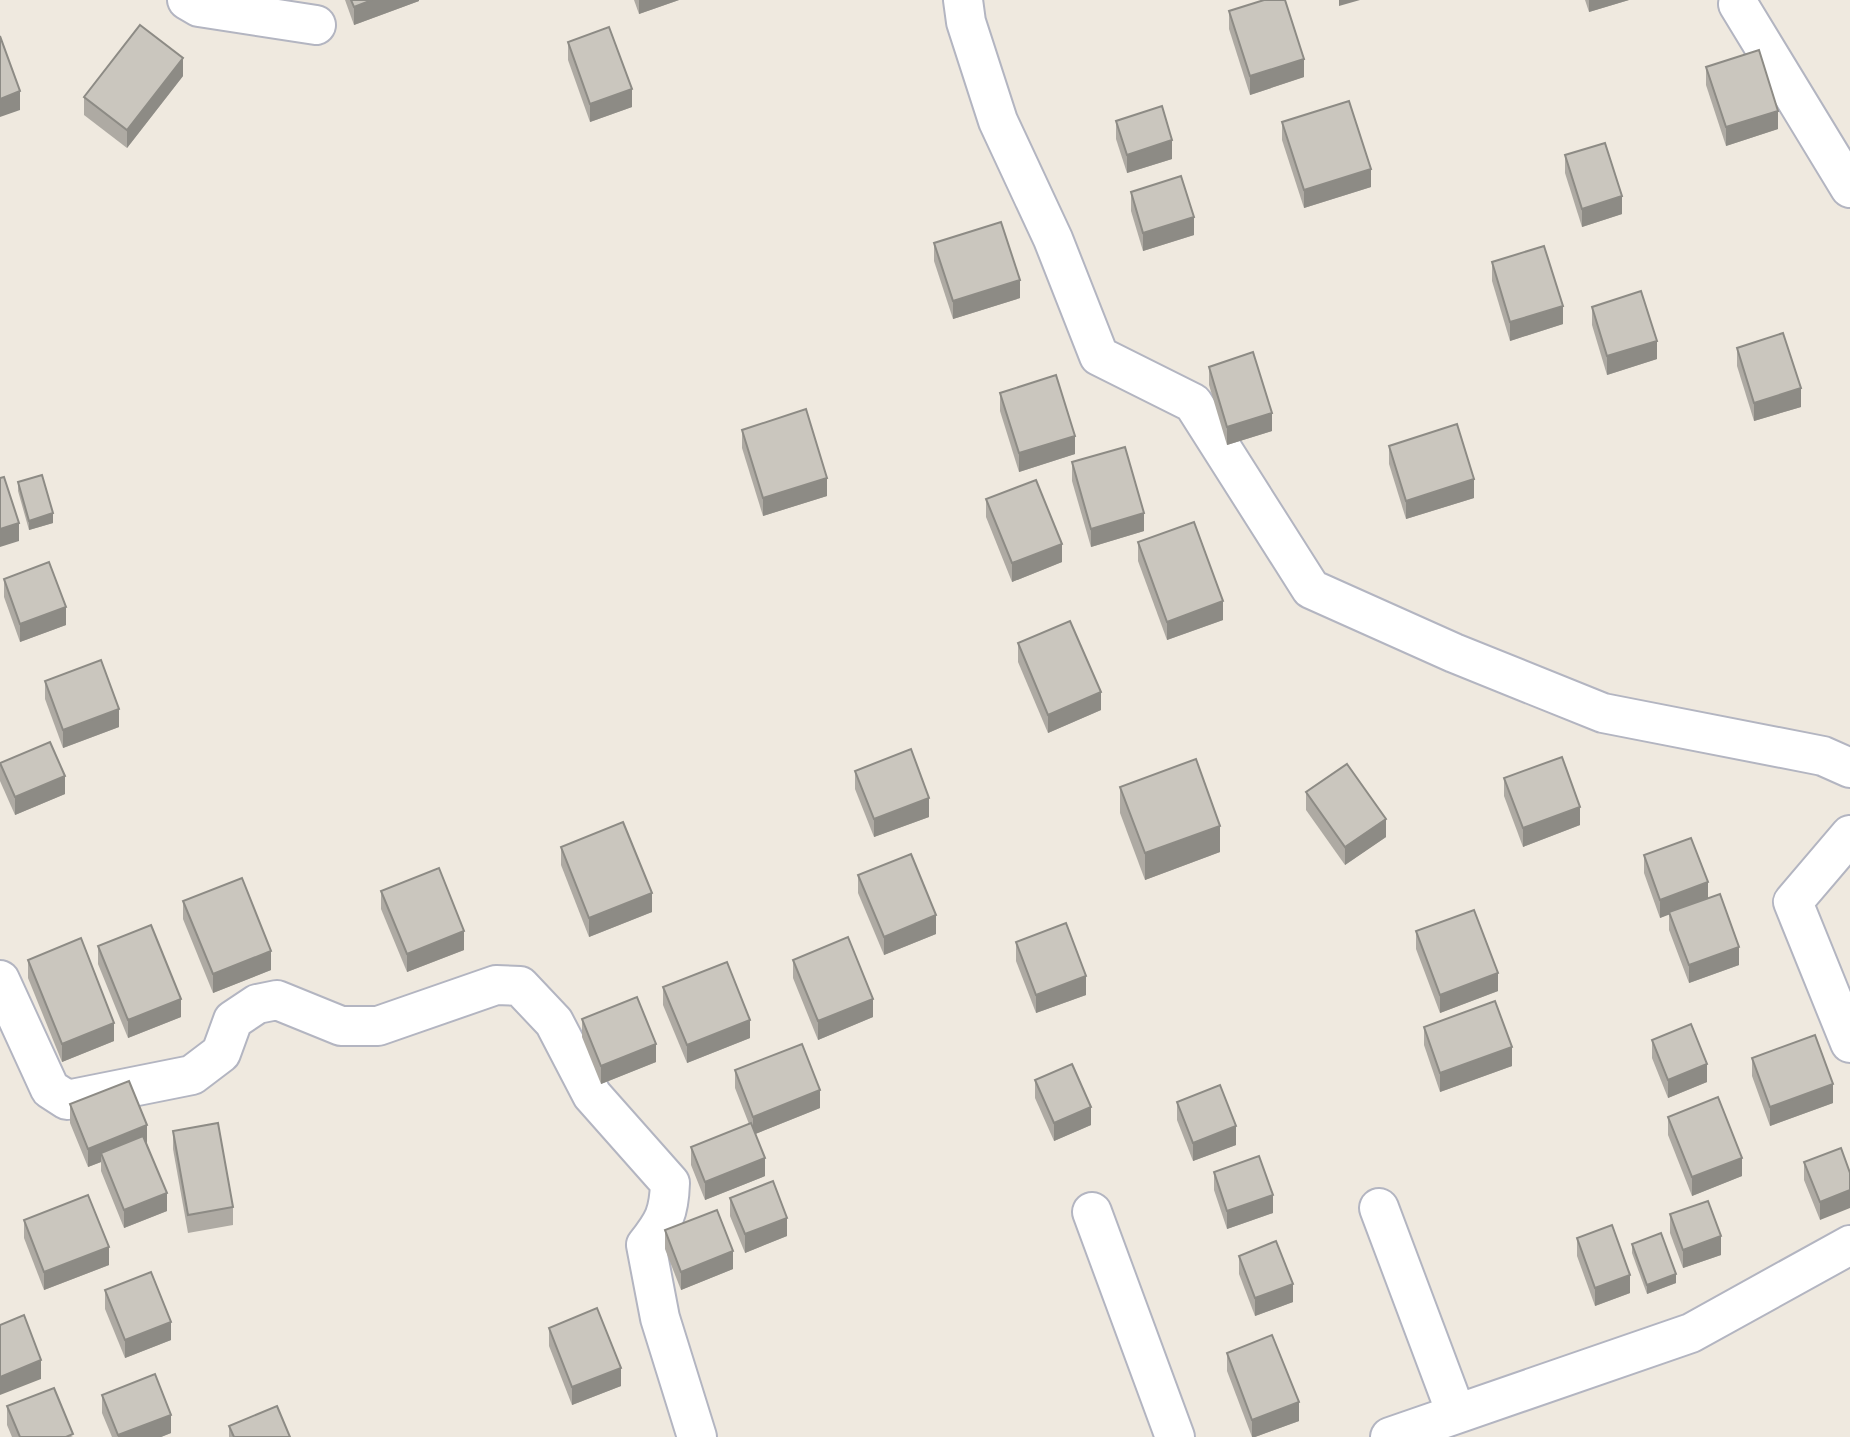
<svg xmlns="http://www.w3.org/2000/svg" width="1850" height="1437" font-family="'DM Sans',sans-serif">
<style>
.lines{fill:none;stroke-linecap:round;stroke-linejoin:round}
.minor-casing{stroke:#b3b5c1;stroke-width:42}
.minor{stroke:#fff;stroke-width:38}
.wall{fill:#aeaaa3}
.shaded-wall{fill:#8d8b85}
.building{fill:#cac6be;stroke:#8d8b85;stroke-width:2}
</style>
<rect width="100%" height="100%" fill="#efe9df"/>
<g class="lines">
<g class="minor-casing">
<g id="minor">
<polyline points="187,0 199,7 316,25"/>
<polyline points="963,0 966,22 998,121 1053,239 1099,356 1193,403 1311,589 1454,653 1603,713 1823,756 1850,768"/>
<polyline points="1738,4 1850,188"/>
<polyline points="1850,835 1793,902 1850,1043"/>
<path d="M0,980L50,1089L67,1100L192,1075L221,1053L233,1020L257,1004L277,1000L341,1026H378L496,985L520,986L554,1022L592,1095L670,1183C669,1213 664,1222 646,1245L660,1318L697,1437"/>
<polyline points="1379,1208 1456,1413"/>
<polyline points="1092,1212 1175,1437"/>
<polyline points="1390,1437 1691,1333 1850,1245"/>
</g>
</g>
<use href="#minor" class="minor"/>
</g>
<g class="wall">
<polygon points="345,0 419,0 419,1 354,25"/>
<polygon points="634,0 679,0 639,14"/>
<polygon points="1585,0 1629,0 1589,12"/>
<polygon points="1229,11 1304,77 1250,95 1229,29"/>
<polygon points="568,42 632,107 590,122 568,60"/>
<polygon points="1706,67 1778,129 1726,146 1706,85"/>
<polygon points="183,76 127,148 84,115 84,97"/>
<polygon points="1116,121 1172,159 1127,173 1116,139"/>
<polygon points="1282,122 1371,187 1304,208 1282,140"/>
<polygon points="1565,155 1622,214 1582,227 1565,173"/>
<polygon points="1131,192 1194,235 1143,251 1131,211"/>
<polygon points="934,243 1020,298 953,319 934,261"/>
<polygon points="1492,262 1563,324 1510,341 1492,281"/>
<polygon points="1592,307 1657,359 1607,375 1592,325"/>
<polygon points="1737,348 1801,407 1754,421 1737,366"/>
<polygon points="1209,367 1272,431 1227,445 1209,385"/>
<polygon points="1000,393 1075,454 1019,472 1000,411"/>
<polygon points="742,430 827,496 763,516 742,448"/>
<polygon points="1389,446 1474,498 1406,519 1389,464"/>
<polygon points="1072,462 1144,531 1091,547 1072,481"/>
<polygon points="18,482 53,523 29,530 18,491"/>
<polygon points="986,499 1062,562 1012,582 986,517"/>
<polygon points="1138,542 1223,620 1167,640 1138,561"/>
<polygon points="4,579 66,625 20,642 4,597"/>
<polygon points="1018,643 1101,710 1048,733 1018,662"/>
<polygon points="45,681 119,727 63,748 45,699"/>
<polygon points="0,763 65,794 15,815 0,781"/>
<polygon points="855,771 929,817 874,837 855,789"/>
<polygon points="1504,778 1580,825 1523,847 1504,796"/>
<polygon points="1120,787 1220,852 1145,880 1120,813"/>
<polygon points="1306,792 1386,837 1345,865 1306,810"/>
<polygon points="561,847 652,912 589,937 561,865"/>
<polygon points="1644,855 1708,898 1739,965 1689,983 1669,930 1669,914 1660,918 1644,873"/>
<polygon points="858,875 936,934 884,955 858,893"/>
<polygon points="381,891 464,950 407,972 381,909"/>
<polygon points="183,901 271,970 213,993 183,919"/>
<polygon points="1416,931 1498,991 1440,1013 1416,949"/>
<polygon points="1016,942 1086,995 1036,1013 1016,961"/>
<polygon points="98,946 181,1017 128,1038 98,964"/>
<polygon points="28,960 114,1041 62,1062 28,978"/>
<polygon points="793,960 873,1017 818,1040 793,978"/>
<polygon points="663,987 750,1038 687,1063 663,1005"/>
<polygon points="582,1019 656,1062 601,1084 582,1037"/>
<polygon points="1424,1027 1512,1066 1440,1092 1424,1045"/>
<polygon points="1652,1040 1707,1082 1668,1098 1652,1058"/>
<polygon points="1752,1058 1833,1103 1770,1126 1752,1076"/>
<polygon points="735,1070 820,1108 755,1134 765,1176 705,1200 691,1165 691,1147 749,1124 735,1088"/>
<polygon points="1035,1080 1091,1125 1054,1141 1035,1098"/>
<polygon points="1177,1102 1236,1145 1193,1161 1177,1120"/>
<polygon points="70,1104 147,1144 167,1211 124,1228 101,1171 101,1162 88,1167 70,1123"/>
<polygon points="1668,1117 1742,1176 1692,1196 1668,1135"/>
<polygon points="173,1131 233,1207 233,1225 188,1233 173,1149"/>
<polygon points="1841,1148 1820,1220 1804,1180 1804,1162"/>
<polygon points="1214,1172 1273,1213 1227,1229 1214,1190"/>
<polygon points="730,1198 787,1236 745,1253 730,1216"/>
<polygon points="1670,1214 1721,1255 1683,1268 1670,1233"/>
<polygon points="24,1220 109,1265 44,1290 24,1238"/>
<polygon points="665,1230 733,1269 681,1290 665,1249"/>
<polygon points="1577,1238 1630,1293 1595,1306 1577,1256"/>
<polygon points="1632,1244 1676,1283 1647,1294 1632,1253"/>
<polygon points="1239,1256 1293,1302 1255,1316 1239,1274"/>
<polygon points="105,1290 171,1340 125,1358 105,1309"/>
<polygon points="549,1328 621,1386 572,1405 549,1346"/>
<polygon points="1227,1353 1299,1421 1255,1437 1252,1437 1227,1371"/>
<polygon points="102,1395 171,1433 161,1437 112,1437 102,1413"/>
<polygon points="7,1406 73,1437 12,1437 7,1425"/>
<polygon points="229,1426 290,1437 229,1437"/>
</g>
<g class="shaded-wall">
<polygon points="372,0 419,0 419,1 354,25 354,7"/>
<polygon points="639,0 679,0 639,14"/>
<polygon points="1339,0 1360,0 1339,6"/>
<polygon points="1589,0 1629,0 1589,12"/>
<polygon points="183,58 183,76 127,148 127,130"/>
<polygon points="1304,59 1304,77 1250,95 1250,76"/>
<polygon points="632,89 632,107 590,122 590,104"/>
<polygon points="20,91 20,110 0,117 0,99"/>
<polygon points="1778,111 1778,129 1726,146 1726,127"/>
<polygon points="1172,140 1172,159 1127,173 1127,155"/>
<polygon points="1371,169 1371,187 1304,208 1304,190"/>
<polygon points="1622,196 1622,214 1582,227 1582,209"/>
<polygon points="1194,217 1194,235 1143,251 1143,233"/>
<polygon points="1020,280 1020,298 953,319 953,301"/>
<polygon points="1563,306 1563,324 1510,341 1510,322"/>
<polygon points="1657,341 1657,359 1607,375 1607,356"/>
<polygon points="1801,388 1801,407 1754,421 1754,403"/>
<polygon points="1272,413 1272,431 1227,445 1227,427"/>
<polygon points="1075,436 1075,454 1019,472 1019,453"/>
<polygon points="827,478 827,496 763,516 763,498"/>
<polygon points="1474,479 1474,498 1406,519 1406,501"/>
<polygon points="53,513 53,523 29,530 29,521"/>
<polygon points="1144,513 1144,531 1091,547 1091,529"/>
<polygon points="19,523 19,541 0,547 0,529"/>
<polygon points="1062,544 1062,562 1012,582 1012,563"/>
<polygon points="1223,601 1223,620 1167,640 1167,622"/>
<polygon points="66,607 66,625 20,642 20,624"/>
<polygon points="1101,692 1101,710 1048,733 1048,715"/>
<polygon points="119,709 119,727 63,748 63,730"/>
<polygon points="65,776 65,794 15,815 15,797"/>
<polygon points="929,798 929,817 874,837 874,819"/>
<polygon points="1580,807 1580,825 1523,847 1523,828"/>
<polygon points="1386,819 1386,837 1345,865 1345,847"/>
<polygon points="1220,826 1220,852 1145,880 1145,853"/>
<polygon points="1708,882 1708,900 1660,918 1660,900"/>
<polygon points="652,893 652,912 589,937 589,918"/>
<polygon points="936,915 936,934 884,955 884,937"/>
<polygon points="464,931 464,950 407,972 407,954"/>
<polygon points="1739,947 1739,965 1689,983 1689,965"/>
<polygon points="271,951 271,970 213,993 213,974"/>
<polygon points="1498,973 1498,991 1440,1013 1440,995"/>
<polygon points="1086,976 1086,995 1036,1013 1036,995"/>
<polygon points="181,999 181,1017 128,1038 128,1020"/>
<polygon points="873,999 873,1017 818,1040 818,1021"/>
<polygon points="750,1020 750,1038 687,1063 687,1045"/>
<polygon points="114,1023 114,1041 62,1062 62,1044"/>
<polygon points="656,1044 656,1062 601,1084 601,1066"/>
<polygon points="1512,1047 1512,1066 1440,1092 1440,1073"/>
<polygon points="1707,1064 1707,1082 1668,1098 1668,1080"/>
<polygon points="1833,1084 1833,1103 1770,1126 1770,1107"/>
<polygon points="820,1090 820,1108 753,1135 753,1117"/>
<polygon points="1091,1107 1091,1125 1054,1141 1054,1123"/>
<polygon points="147,1125 147,1144 104,1161 101,1153 101,1162 88,1167 88,1149"/>
<polygon points="1236,1126 1236,1145 1193,1161 1193,1143"/>
<polygon points="765,1158 765,1176 705,1200 705,1182"/>
<polygon points="1742,1158 1742,1176 1692,1196 1692,1177"/>
<polygon points="1850,1190 1850,1208 1820,1220 1820,1202"/>
<polygon points="167,1193 167,1211 124,1228 124,1210"/>
<polygon points="1273,1195 1273,1213 1227,1229 1227,1211"/>
<polygon points="787,1218 787,1236 745,1253 745,1234"/>
<polygon points="1721,1236 1721,1255 1683,1268 1683,1250"/>
<polygon points="109,1247 109,1265 44,1290 44,1272"/>
<polygon points="733,1251 733,1269 681,1290 681,1272"/>
<polygon points="1676,1274 1676,1283 1647,1294 1647,1285"/>
<polygon points="1630,1275 1630,1293 1595,1306 1595,1288"/>
<polygon points="1293,1284 1293,1302 1255,1316 1255,1298"/>
<polygon points="171,1322 171,1340 125,1358 125,1340"/>
<polygon points="41,1360 41,1379 0,1395 0,1377"/>
<polygon points="621,1368 621,1386 572,1405 572,1387"/>
<polygon points="1299,1402 1299,1421 1255,1437 1252,1437 1252,1420"/>
<polygon points="171,1415 171,1433 161,1437 118,1437 118,1435"/>
</g>
<g class="building">
<polygon points="351,0 372,0 354,7"/>
<polygon points="1264,0 1285,0 1304,59 1250,76 1229,11"/>
<polygon points="140,25 183,58 127,130 84,97"/>
<polygon points="609,27 632,89 590,104 568,42"/>
<polygon points="0,36 20,91 0,99"/>
<polygon points="1759,50 1778,111 1726,127 1706,67"/>
<polygon points="1349,101 1371,169 1304,190 1282,122"/>
<polygon points="1162,106 1172,140 1127,155 1116,121"/>
<polygon points="1605,143 1622,196 1582,209 1565,155"/>
<polygon points="1181,176 1194,217 1143,233 1131,192"/>
<polygon points="1001,222 1020,280 953,301 934,243"/>
<polygon points="1544,246 1563,306 1510,322 1492,262"/>
<polygon points="1641,291 1657,341 1607,356 1592,307"/>
<polygon points="1783,333 1801,388 1754,403 1737,348"/>
<polygon points="1253,352 1272,413 1227,427 1209,367"/>
<polygon points="1056,375 1075,436 1019,453 1000,393"/>
<polygon points="806,409 827,478 763,498 742,430"/>
<polygon points="1457,424 1474,479 1406,501 1389,446"/>
<polygon points="1125,447 1144,513 1091,529 1072,462"/>
<polygon points="42,475 53,513 29,521 18,482"/>
<polygon points="4,477 19,523 0,529 0,478"/>
<polygon points="1036,480 1062,544 1012,563 986,499"/>
<polygon points="1194,522 1223,601 1167,622 1138,542"/>
<polygon points="49,562 66,607 20,624 4,579"/>
<polygon points="1070,621 1101,692 1048,715 1018,643"/>
<polygon points="101,660 119,709 63,730 45,681"/>
<polygon points="50,742 65,776 15,797 0,763"/>
<polygon points="911,749 929,798 874,819 855,771"/>
<polygon points="1562,757 1580,807 1523,828 1504,778"/>
<polygon points="1196,759 1220,826 1145,853 1120,787"/>
<polygon points="1347,764 1386,819 1345,847 1306,792"/>
<polygon points="623,822 652,893 589,918 561,847"/>
<polygon points="1691,838 1708,882 1660,900 1644,855"/>
<polygon points="911,854 936,915 884,937 858,875"/>
<polygon points="439,868 464,931 407,954 381,891"/>
<polygon points="242,878 271,951 213,974 183,901"/>
<polygon points="1720,894 1739,947 1689,965 1669,912"/>
<polygon points="1474,910 1498,973 1440,995 1416,931"/>
<polygon points="1066,923 1086,976 1036,995 1016,942"/>
<polygon points="151,925 181,999 128,1020 98,946"/>
<polygon points="848,937 873,999 818,1021 793,960"/>
<polygon points="81,938 114,1023 62,1044 28,960"/>
<polygon points="727,962 750,1020 687,1045 663,987"/>
<polygon points="637,997 656,1044 601,1066 582,1019"/>
<polygon points="1495,1001 1512,1047 1440,1073 1424,1027"/>
<polygon points="1691,1024 1707,1064 1668,1080 1652,1040"/>
<polygon points="1815,1035 1833,1084 1770,1107 1752,1058"/>
<polygon points="802,1044 820,1090 753,1117 735,1070"/>
<polygon points="1072,1064 1091,1107 1054,1123 1035,1080"/>
<polygon points="129,1081 147,1125 88,1149 70,1104"/>
<polygon points="1220,1085 1236,1126 1193,1143 1177,1102"/>
<polygon points="1718,1097 1742,1158 1692,1177 1668,1117"/>
<polygon points="218,1123 233,1207 188,1215 173,1131"/>
<polygon points="751,1123 765,1158 705,1182 691,1147"/>
<polygon points="143,1136 167,1193 124,1210 101,1153"/>
<polygon points="1841,1148 1850,1173 1850,1190 1820,1202 1804,1162"/>
<polygon points="1259,1156 1273,1195 1227,1211 1214,1172"/>
<polygon points="773,1181 787,1218 745,1234 730,1198"/>
<polygon points="88,1195 109,1247 44,1272 24,1220"/>
<polygon points="1708,1201 1721,1236 1683,1250 1670,1214"/>
<polygon points="717,1210 733,1251 681,1272 665,1230"/>
<polygon points="1612,1225 1630,1275 1595,1288 1577,1238"/>
<polygon points="1661,1233 1676,1274 1647,1285 1632,1244"/>
<polygon points="1276,1241 1293,1284 1255,1298 1239,1256"/>
<polygon points="151,1272 171,1322 125,1340 105,1290"/>
<polygon points="597,1308 621,1368 572,1387 549,1328"/>
<polygon points="24,1315 41,1360 0,1377 0,1325"/>
<polygon points="1272,1335 1299,1402 1252,1420 1227,1353"/>
<polygon points="155,1374 171,1415 118,1435 102,1395"/>
<polygon points="54,1388 73,1434 66,1437 20,1437 7,1406"/>
<polygon points="277,1406 290,1437 234,1437 229,1426"/>
</g>
</svg>
